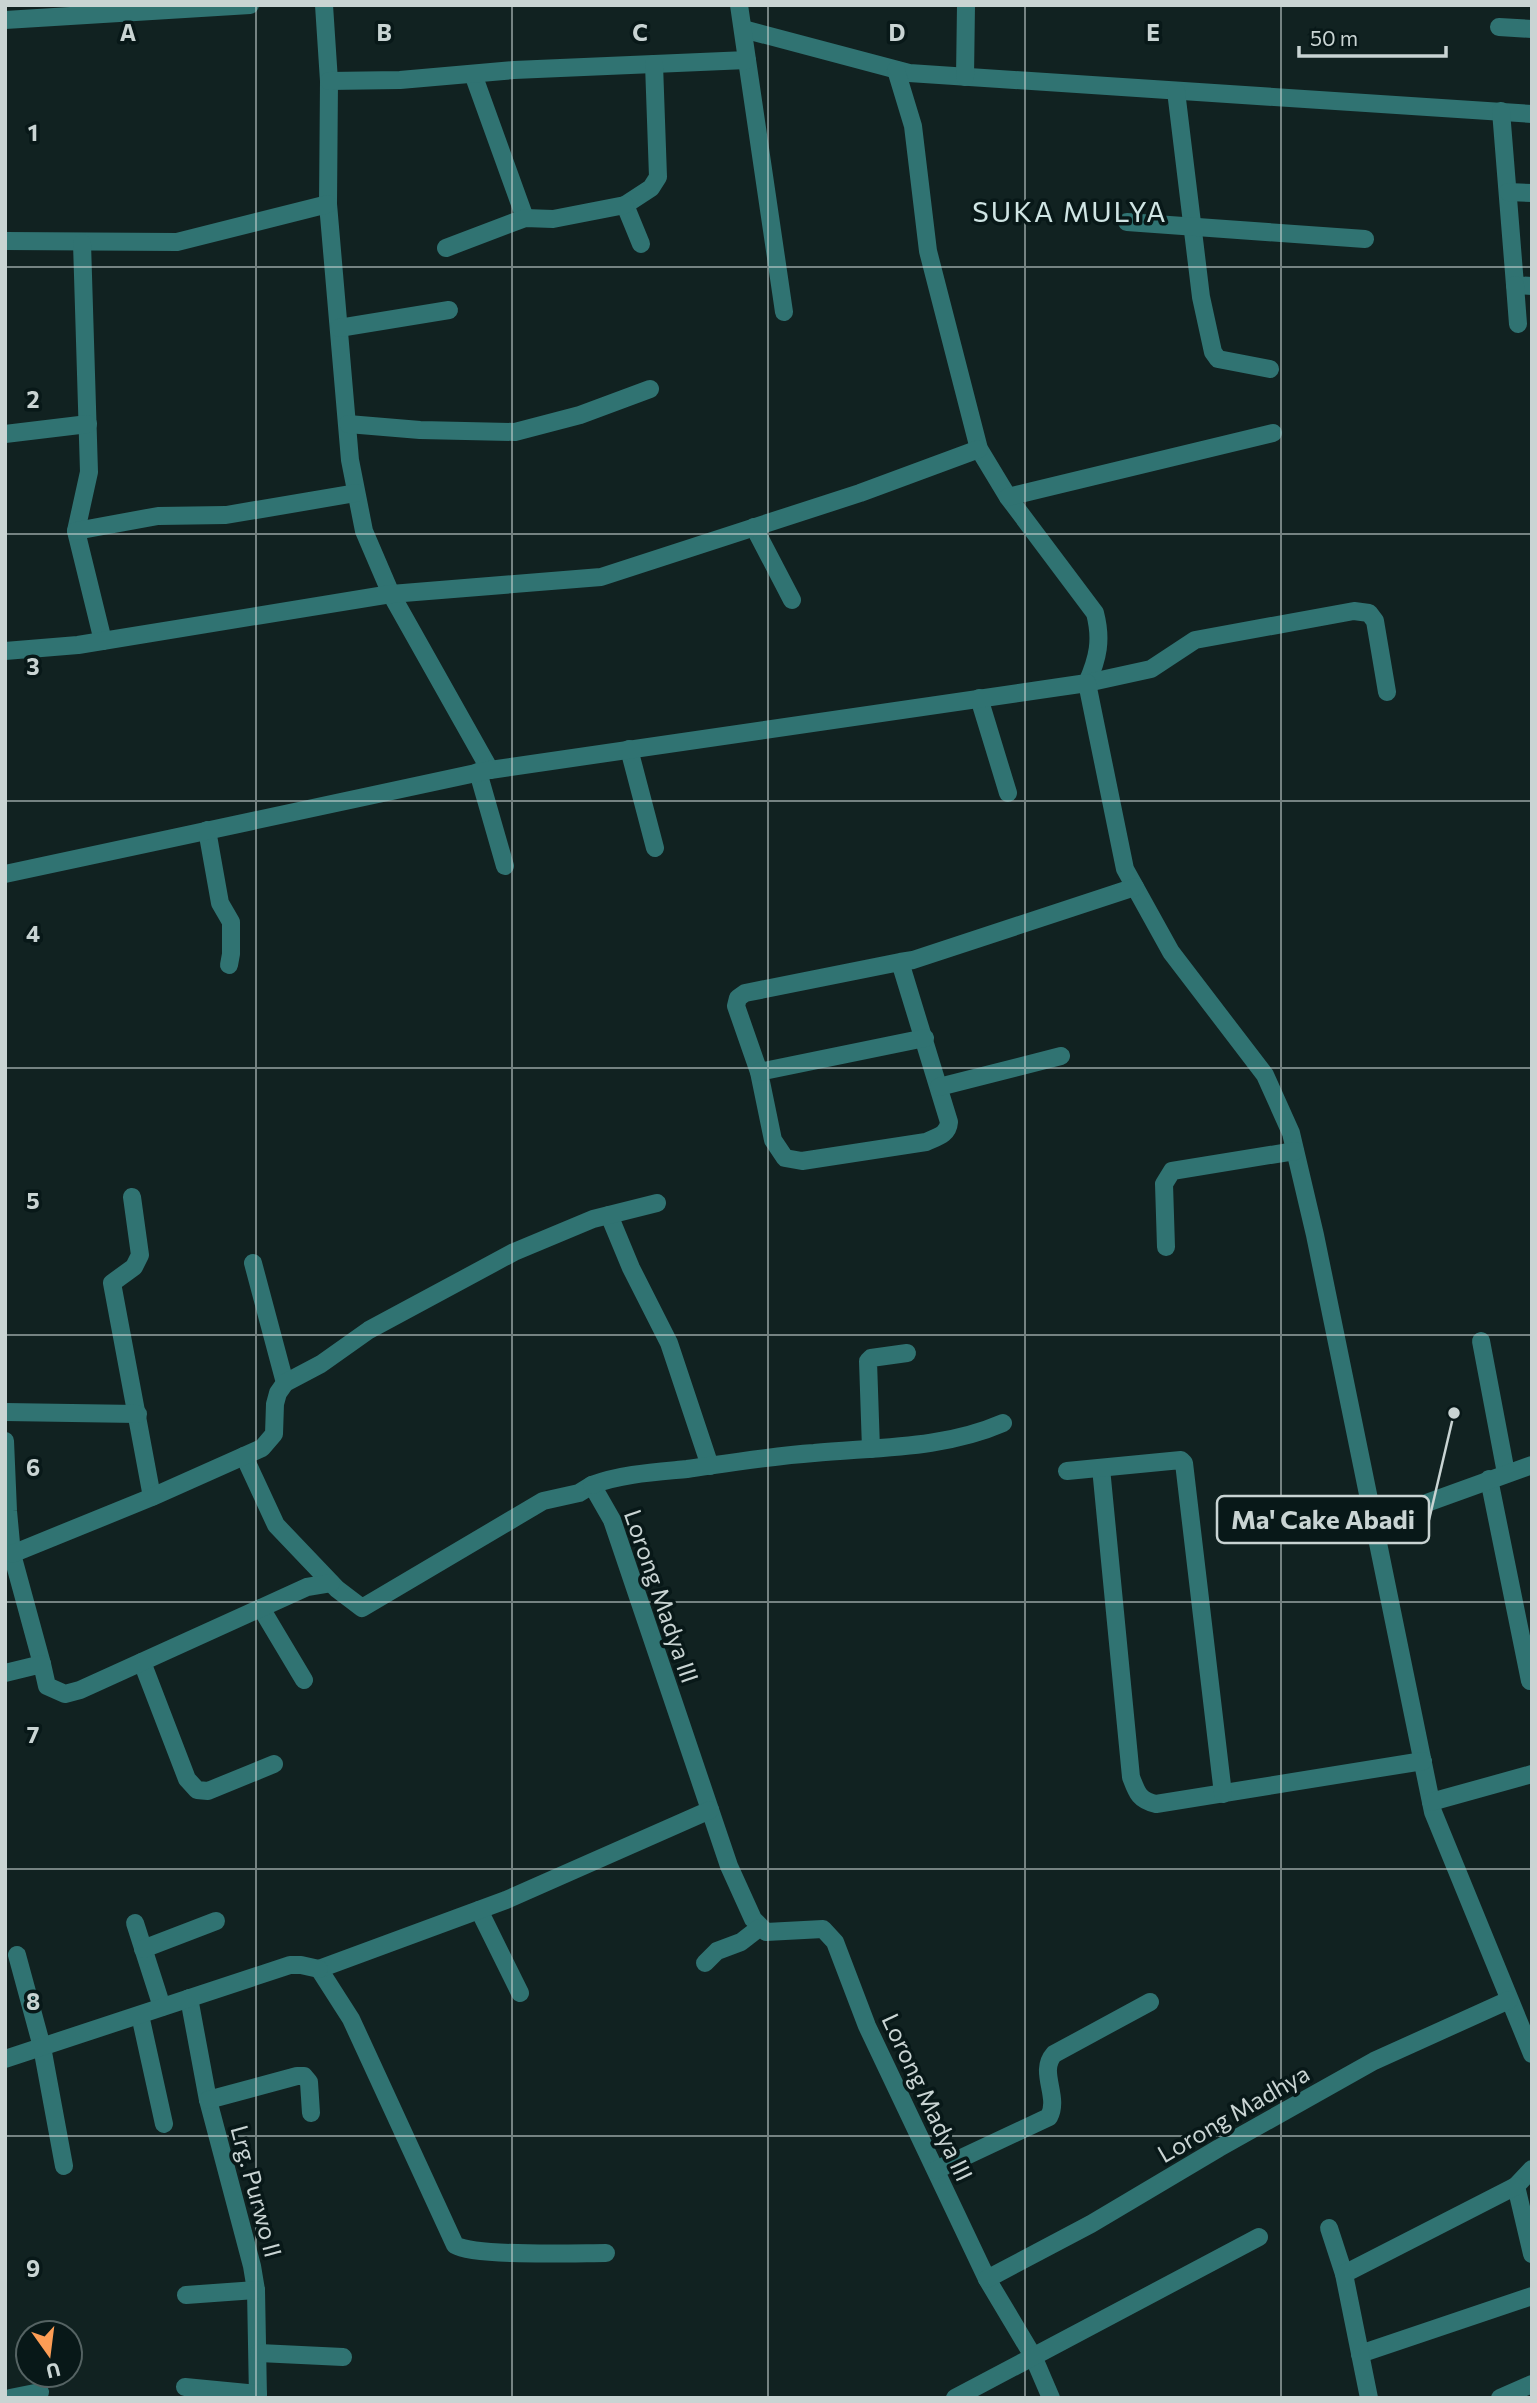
<svg xmlns="http://www.w3.org/2000/svg" width="1537" height="2403" font-family="Commissioner,sans-serif">
<style>
.lines{fill:none;stroke-linecap:round;stroke-linejoin:round}
.minor{stroke:#307372;stroke-width:18}
.grid{fill:none;stroke:#c9d4d3;stroke-width:2;stroke-opacity:0.55}
.labels{text-anchor:middle;dominant-baseline:central;stroke-width:7;stroke-linejoin:round;paint-order:stroke}
.street-label{font-size:24px;fill:#c9d4d3;stroke:#081818}
.quarter-label{font-size:28px;letter-spacing:2px;fill:#d0e5e4;stroke:#081818}
.grid-label{font-size:23px;text-anchor:middle;font-weight:bold;fill:#c9d4d3;stroke:#081818;stroke-width:7;stroke-linejoin:round;paint-order:stroke}
.leader{fill:none;stroke:#c9d4d3;stroke-width:2.5}
.callout-dot{fill:#c9d4d3;stroke:#081818;stroke-width:2.5}
.callout{fill:#081818;stroke:#c9d4d3;stroke-width:2.5}
.callout-label{font-size:26px;text-anchor:middle;font-weight:bold;fill:#c9d4d3}
</style>
<rect width="100%" height="100%" fill="#112221"/>
<g class="lines">
<g class="minor">
<polyline points="324,5 329,81 328,204 350,460 364,531 391,594 490,770"/>
<polyline points="5,20 250,5"/>
<polyline points="1499,27 1532,29"/>
<polyline points="743,29 909,73 1532,114"/>
<polyline points="747,60 784,312"/>
<path d="M896,70L913,126L928,251L979,449L1008,497L1095,613C1102,640 1098,658 1087,683"/>
<polyline points="473,74 525,218"/>
<polyline points="965,77 966,5"/>
<polyline points="329,81 400,80 514,70 747,60 739,5"/>
<polyline points="1176,91 1201,297 1213,352 1218,359 1270,369"/>
<polyline points="1501,111 1515,285 1532,286"/>
<polyline points="1508,192 1532,193"/>
<polyline points="1127,222 1365,239"/>
<polyline points="5,241 177,242 328,204"/>
<polyline points="82,243 89,472 76,531 103,641"/>
<polyline points="641,244 625,205 651,188 658,177 654,64"/>
<polyline points="446,248 525,218 553,219 625,205"/>
<polyline points="1515,285 1518,324"/>
<polyline points="339,328 449,310"/>
<polyline points="348,424 420,430 515,432 580,415 650,389"/>
<polyline points="5,434 88,424"/>
<polyline points="1008,497 1273,433"/>
<polyline points="754,527 792,600"/>
<polyline points="76,531 158,516 226,515 356,493"/>
<polyline points="5,651 78,645 391,594 601,577 860,493 979,449"/>
<polyline points="1087,683 1151,669 1195,640 1354,611 1369,613 1375,621 1387,692"/>
<polyline points="979,698 1008,793"/>
<polyline points="629,749 655,848"/>
<polyline points="478,772 505,866"/>
<polyline points="207,830 220,903 231,922 231,954 229,965"/>
<polyline points="5,874 490,770 1087,683 1125,869 1171,952 1265,1075 1291,1133 1315,1235 1433,1812 1532,2054"/>
<path d="M900,962L949,1122C948,1135 937,1137 926,1142L802,1161L785,1158L773,1140L759,1072L736,1006L738,998L745,993L900,962L913,960L1135,887"/>
<polyline points="759,1072 925,1038"/>
<polyline points="939,1087 1061,1056"/>
<polyline points="132,1197 140,1255 134,1267 112,1283 152,1497"/>
<polyline points="609,1215 631,1268 669,1343 710,1466"/>
<polyline points="1166,1247 1164,1184 1172,1171 1295,1151"/>
<polyline points="253,1263 285,1383"/>
<polyline points="1481,1341 1506,1473"/>
<polyline points="5,1412 138,1414"/>
<polyline points="5,1441 8,1511 12,1554 42,1664"/>
<polyline points="871,1449 868,1361 871,1358 907,1353"/>
<polyline points="244,1456 276,1525 337,1589 362,1608 543,1501 579,1493 592,1485 612,1520 729,1866 753,1919 766,1932 823,1929 835,1942 867,2026 987,2279 1033,2356 1051,2398"/>
<path d="M1101,1468L1131,1777C1137,1793 1139,1800 1156,1804L1423,1761"/>
<polyline points="1067,1471 1181,1460 1184,1463 1223,1794"/>
<polyline points="1489,1479 1530,1681"/>
<path d="M592,1485C621,1474 656,1472 687,1469C729,1463 772,1456 814,1453C878,1447 943,1449 1003,1423"/>
<polyline points="1374,1522 1532,1465"/>
<polyline points="12,1554 152,1497 262,1448 274,1434 275,1404 278,1393 285,1383 321,1364 369,1330 514,1252 593,1219 657,1203"/>
<polyline points="261,1608 304,1680"/>
<polyline points="142,1662 187,1779 197,1790 208,1791 274,1764"/>
<polyline points="5,1673 42,1664 47,1686 65,1694 80,1690 307,1587 331,1583"/>
<polyline points="1431,1802 1532,1774"/>
<polyline points="479,1910 520,1993"/>
<polyline points="135,1923 162,2007"/>
<polyline points="143,1949 216,1921"/>
<polyline points="17,1955 42,2047 64,2166"/>
<polyline points="705,1963 717,1951 741,1942 759,1928"/>
<path d="M319,1969L351,2019L455,2245C475,2257 577,2253 606,2253"/>
<polyline points="319,1969 506,1900 710,1810"/>
<polyline points="189,1998 208,2100 252,2266 256,2290 258,2398"/>
<polyline points="140,2015 164,2124"/>
<polyline points="5,2059 290,1965 301,1965 319,1969"/>
<polyline points="208,2100 297,2076 304,2076 309,2082 311,2113"/>
<polyline points="1532,2169 1516,2186 1532,2254"/>
<path d="M936,2170L1049,2117C1060,2096 1038,2072 1054,2054L1150,2002"/>
<polyline points="1329,2228 1344,2274"/>
<polyline points="987,2279 1091,2224 1219,2148 1374,2061 1509,2000"/>
<polyline points="186,2295 256,2290"/>
<polyline points="259,2353 343,2357"/>
<polyline points="1360,2354 1532,2296"/>
<polyline points="185,2387 258,2394"/>
<polyline points="10,2398 40,2392"/>
<polyline points="955,2398 1259,2237"/>
<polyline points="1369,2398 1344,2274 1516,2186"/>
<polyline points="1500,2398 1532,2384"/>
</g>
</g>
<path class="grid" d="M256,5V2398M512,5V2398M768,5V2398M1025,5V2398M1281,5V2398M5,267H1532M5,534H1532M5,801H1532M5,1068H1532M5,1335H1532M5,1602H1532M5,1869H1532M5,2136H1532"/>
<g class="labels">
<g class="street-label">
<text transform="translate(662 1596) rotate(71)">Lorong Madya III</text>
<text transform="translate(928 2097) rotate(65)">Lorong Madya III</text>
<text transform="translate(1233 2113) rotate(-30)">Lorong Madhya</text>
<text transform="translate(257 2191) rotate(75)">Lrg. Purwo II</text>
</g>
<g class="quarter-label">
<text x="1070" y="211">SUKA MULYA</text>
</g>
</g>
<g class="grid-label">
<text x="128" y="41">A</text>
<text x="384" y="41">B</text>
<text x="640" y="41">C</text>
<text x="897" y="41">D</text>
<text x="1153" y="41">E</text>
<text x="33" y="141">1</text>
<text x="33" y="408">2</text>
<text x="33" y="675">3</text>
<text x="33" y="942">4</text>
<text x="33" y="1209">5</text>
<text x="33" y="1476">6</text>
<text x="33" y="1743">7</text>
<text x="33" y="2010">8</text>
<text x="33" y="2277">9</text>
</g>
<path class="leader" d="M1454 1413L1429 1520"/>
<circle class="callout-dot" cx="1454" cy="1413" r="7"/>
<rect class="callout" x="1217" y="1496" width="212" height="47" rx="7"/>
<g class="callout-label">
<text x="1323" y="1529">Ma' Cake Abadi</text>
</g>
<rect width="1537" height="2403" fill="none" stroke="#c9d4d3" stroke-width="14"/>
<g transform="translate(49 2354) rotate(166)"><circle r="33" fill="#081818" stroke="#556363" stroke-width="2"/>
<path d="M0-5L12 26L0 18L-12 26Z" fill="#fd9d55"/>
<text y="-10" font-size="19" font-weight="bold" text-anchor="middle" fill="#c9d4d3">U</text>
</g>
<path d="M1299 46v10h147v-10" fill="none" stroke="#c9d4d3" stroke-width="3.5"/>
<text x="1310" y="46" font-size="21" fill="#c9d4d3" stroke="#081818" stroke-width="5" paint-order="stroke">50 m</text>
</svg>
